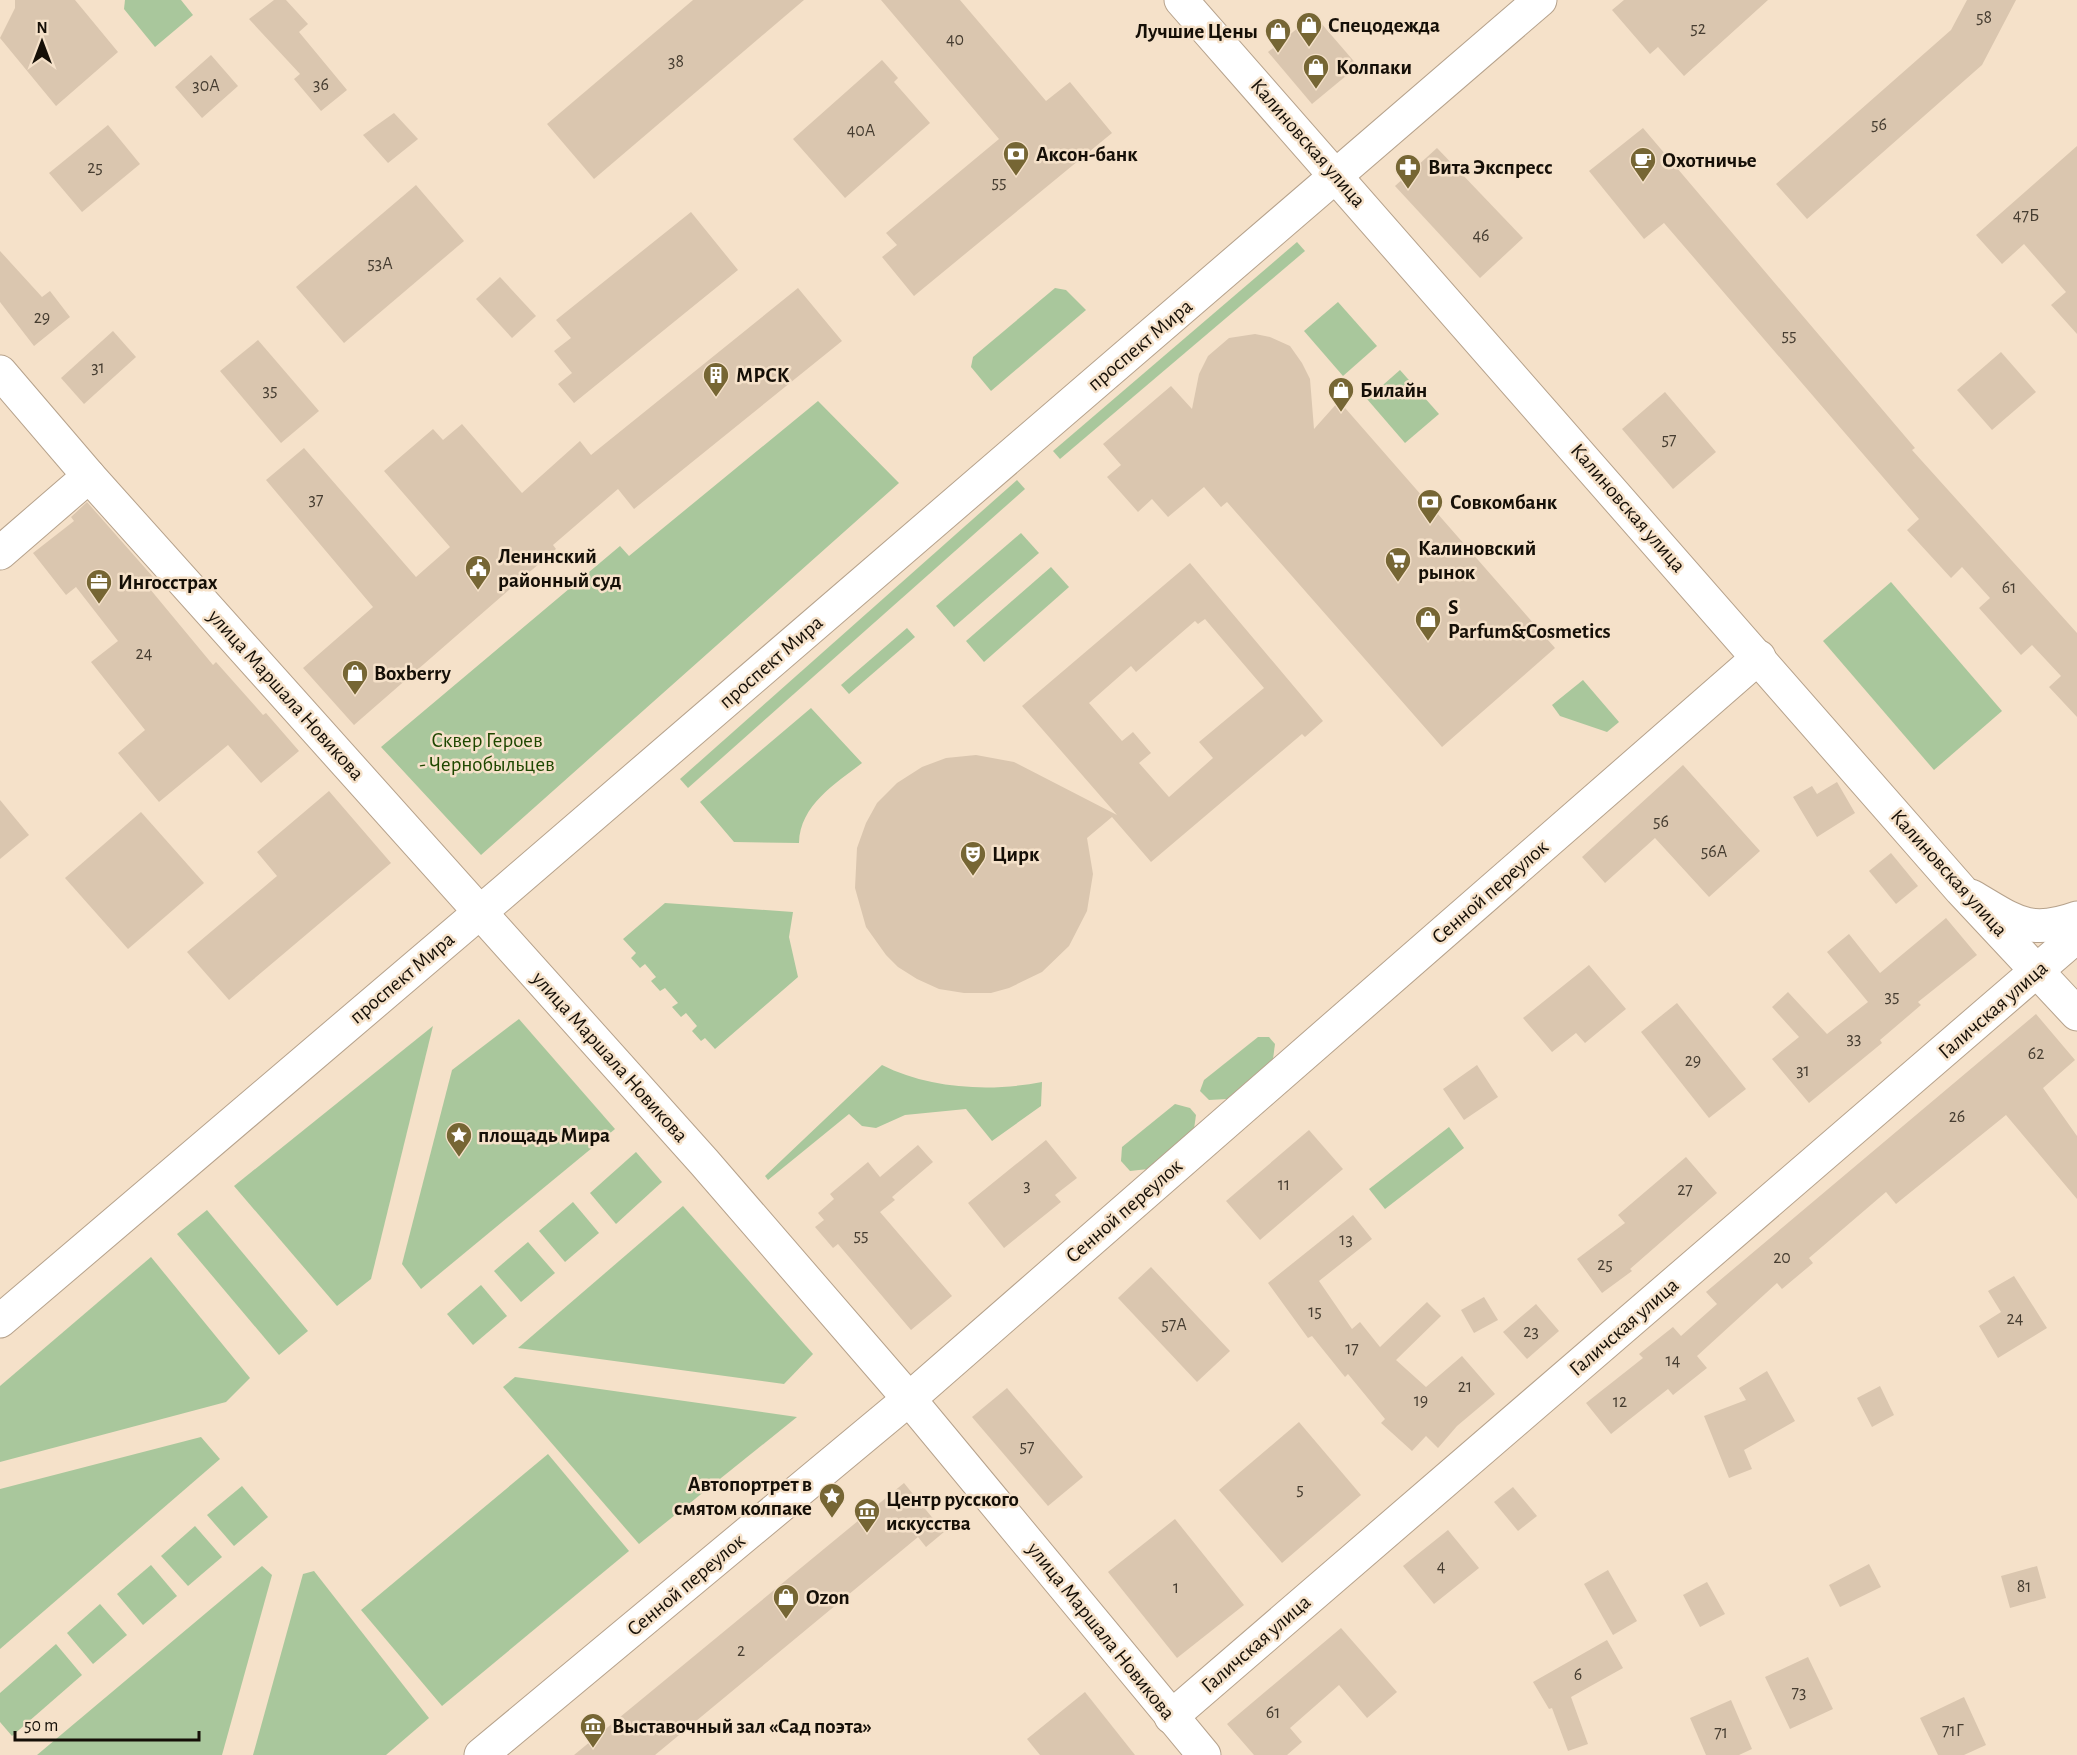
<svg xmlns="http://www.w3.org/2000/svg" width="2077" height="1755" font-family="'Alegreya Sans',sans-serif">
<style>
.green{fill:#a9c79c}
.building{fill:#dac6af;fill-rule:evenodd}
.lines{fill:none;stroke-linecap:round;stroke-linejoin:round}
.minor-casing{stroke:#b6a28c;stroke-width:35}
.major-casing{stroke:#b6a28c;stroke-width:35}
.minor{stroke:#fff;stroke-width:33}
.major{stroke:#fff;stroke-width:33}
.labels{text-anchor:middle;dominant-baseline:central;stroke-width:5;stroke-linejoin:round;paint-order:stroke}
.number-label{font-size:18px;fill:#463d31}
.poi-label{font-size:21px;font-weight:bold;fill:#150f07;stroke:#f5e1c9;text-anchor:start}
.street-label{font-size:21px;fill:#150f07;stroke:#f5e1c9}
.park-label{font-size:21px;fill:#1e4700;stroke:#f5e1c9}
</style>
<rect width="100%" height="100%" fill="#f5e1c9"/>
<g class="green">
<polygon points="125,0 181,0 193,15 155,47 124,9"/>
<polygon points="1297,242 1305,251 1060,459 1053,451"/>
<polygon points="1055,288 1066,290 1086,310 991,391 971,367 973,357"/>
<polygon points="1338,302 1377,346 1343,376 1304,331"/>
<polygon points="1400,370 1439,414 1405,443 1367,399"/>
<polygon points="818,401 899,483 481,855 381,747 620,546 629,556"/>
<polygon points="1017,480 1025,489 688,788 680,779"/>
<polygon points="1021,533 1039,553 954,627 936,606"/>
<polygon points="1051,567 1069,587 984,662 966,641"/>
<polygon points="1891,582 2002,711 1934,770 1823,641"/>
<polygon points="907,628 915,637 849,694 841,685"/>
<polygon points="1583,680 1619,722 1607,732 1560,716 1552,705"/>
<path d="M811,708L862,763C835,784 800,805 799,843L734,842L700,802Z"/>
<polygon points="665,903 793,912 789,937 798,977 715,1049 705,1038 701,1041 692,1031 697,1026 686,1013 681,1017 672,1007 678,1003 665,988 660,991 651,981 656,977 645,964 640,968 631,958 636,953 623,939"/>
<polygon points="519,1019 615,1129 421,1289 402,1264 452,1070"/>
<polygon points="433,1026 371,1279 337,1306 234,1186"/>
<polygon points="1258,1037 1269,1037 1275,1044 1273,1059 1227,1099 1209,1100 1200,1091 1204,1080"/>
<path d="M882,1065C929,1089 991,1092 1042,1082L1041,1106L992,1141L966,1109L905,1115L876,1128L862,1126L849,1114L768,1180L765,1176Z"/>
<polygon points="1175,1104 1190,1108 1196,1115 1194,1129 1148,1169 1130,1171 1121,1161 1122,1147"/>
<polygon points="1449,1127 1464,1148 1385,1209 1369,1189"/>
<polygon points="636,1152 662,1182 616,1224 590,1193"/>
<polygon points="573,1202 599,1233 565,1262 539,1231"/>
<polygon points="683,1206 813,1354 784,1384 518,1348"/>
<polygon points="207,1210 308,1331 279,1355 177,1234"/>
<polygon points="528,1242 555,1273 521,1302 494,1271"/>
<polygon points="151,1257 250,1378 226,1402 0,1462 0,1386"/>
<polygon points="481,1285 507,1316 473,1345 447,1314"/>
<polygon points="515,1377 797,1417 639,1544 503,1387"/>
<polygon points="201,1437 220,1459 0,1649 0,1489"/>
<polygon points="548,1454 629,1551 442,1706 361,1610"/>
<polygon points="242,1486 268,1517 234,1546 207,1515"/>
<polygon points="195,1526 222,1557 188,1586 161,1556"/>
<polygon points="151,1565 177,1596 143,1625 117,1594"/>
<polygon points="262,1566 272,1575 222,1755 37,1755"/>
<polygon points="314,1571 429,1718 386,1755 253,1755 303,1574"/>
<polygon points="100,1604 127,1635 93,1664 67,1633"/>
<polygon points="56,1644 82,1675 12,1736 0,1722 0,1693"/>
</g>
<g class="building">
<polygon points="15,0 75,0 118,52 56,106 0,38 15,8"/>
<polygon points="274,0 286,0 308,24 299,32 347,90 321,111 294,79 300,74 249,19"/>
<polygon points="693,0 804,0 594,179 547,124"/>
<polygon points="881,0 960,0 1046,101 1070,82 1112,133 914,296 882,257 897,245 886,233 999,139"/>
<polygon points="1624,0 1768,0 1684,76 1658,47 1650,54 1612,10"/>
<polygon points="1967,0 2016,0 1982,65 1807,219 1776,184 1951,30"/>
<polygon points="1314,15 1358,66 1312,104 1268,52"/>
<polygon points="211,55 238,86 202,118 175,87"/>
<polygon points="882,60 898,78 894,82 930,123 845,198 793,139"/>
<polygon points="394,113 418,139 388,163 363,135"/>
<polygon points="108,125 140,164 82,212 49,173"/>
<polygon points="1643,128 1915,448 1912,450 2077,633 2077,717 2049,687 2061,676 2032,645 2021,655 1979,608 1990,598 1962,567 1951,578 1907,530 1919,519 1664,223 1644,239 1589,171"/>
<polygon points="2077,146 2077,334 2051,305 2066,292 2024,244 2002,264 1976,235"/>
<polygon points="1437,148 1523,238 1480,278 1395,186"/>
<polygon points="416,185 464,241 344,343 296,287"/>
<polygon points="691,212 738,270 574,403 558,384 572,373 554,351 571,338 556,320"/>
<polygon points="0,251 42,297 50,291 70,317 34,346 0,302"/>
<polygon points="500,277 536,316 512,338 476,299"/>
<polygon points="798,288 842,341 634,509 618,489 553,545 556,549 354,725 303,668 373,607 266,480 304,448 416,577 450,547 384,471 433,429 443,440 462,424 522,493 580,441 591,455"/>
<polygon points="113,331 136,357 84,404 61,378"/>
<polygon points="1255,334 1270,337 1290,346 1302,363 1310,379 1314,429 1339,401 1555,648 1442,747 1227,502 1221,507 1204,487 1168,517 1152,499 1138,512 1107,477 1121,465 1103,444 1171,386 1192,409 1199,374 1208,356 1229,338"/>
<polygon points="258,340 319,411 281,443 220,371"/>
<polygon points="2001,352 2036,392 1992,430 1957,390"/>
<polygon points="1665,392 1716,452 1673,489 1622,429"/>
<polygon points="87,502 153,577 145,583 213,665 216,662 263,715 266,713 299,751 261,783 228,745 159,802 118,753 145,730 91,662 118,641 76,587 66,595 33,553 74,521 71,517"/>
<path d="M1190,563L1323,721L1305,737L1302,734L1151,862L1112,817L1087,838L1093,874L1087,911L1069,946L1042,972L1009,988L991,993H964L939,989L917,979L898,967L886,955L866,927L855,888L857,848L866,823L877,803L897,783L922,767L946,758L976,755L1014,762L1117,815L1022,706ZM1205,619L1264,688L1199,742L1213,758L1169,797L1139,763L1151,753L1133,732L1122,741L1089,703L1131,666L1136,672L1195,621L1198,624Z"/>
<polygon points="1683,765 1760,851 1709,897 1655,838 1605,883 1582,857"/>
<polygon points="1837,782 1855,813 1817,837 1793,797 1812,786 1817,794"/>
<polygon points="329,791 391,863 229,1000 187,952 277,876 257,852"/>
<polygon points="0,800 29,835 0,859"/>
<polygon points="141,812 204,883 128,949 65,878"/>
<polygon points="1891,853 1918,886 1896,904 1869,871"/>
<polygon points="1946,918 1977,955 1918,1002 1921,1005 1880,1040 1882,1043 1809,1103 1772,1059 1799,1037 1772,1007 1788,992 1827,1034 1868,1002 1827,952 1849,934 1880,973"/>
<polygon points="1589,965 1626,1009 1585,1043 1576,1033 1552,1052 1523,1018"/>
<polygon points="1677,1003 1746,1089 1709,1118 1641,1032"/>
<polygon points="2036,1014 2075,1060 2043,1088 2077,1136 2077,1199 2006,1115 1896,1204 1886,1192 1809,1258 1813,1263 1782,1289 1777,1283 1697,1356 1707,1368 1673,1395 1668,1389 1611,1434 1586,1403 1643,1358 1639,1354 1673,1327 1681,1336 1717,1304 1706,1292"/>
<polygon points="1477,1065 1498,1097 1464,1120 1443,1089"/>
<polygon points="1309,1130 1343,1169 1260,1240 1226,1201"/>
<polygon points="1046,1140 1077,1178 1055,1195 1061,1202 1004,1248 968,1203"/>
<polygon points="918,1145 933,1162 892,1197 895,1200 880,1212 952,1296 911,1330 838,1244 833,1248 815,1227 824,1220 818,1213 834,1199 830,1194 868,1162 880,1177"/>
<polygon points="1686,1157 1717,1193 1630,1269 1632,1271 1602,1293 1577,1259 1625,1223 1618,1215"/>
<polygon points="1353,1215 1372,1239 1319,1281 1352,1329 1360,1322 1380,1347 1427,1302 1441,1316 1396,1360 1426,1387 1462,1356 1495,1394 1457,1426 1438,1448 1426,1436 1412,1451 1381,1423 1385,1419 1348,1374 1345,1377 1312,1336 1308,1338 1268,1283"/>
<polygon points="1151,1267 1230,1351 1197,1382 1118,1298"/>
<polygon points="2014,1276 2047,1328 1998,1358 1979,1326 2001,1312 1988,1291"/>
<polygon points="1484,1297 1498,1320 1474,1333 1461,1310"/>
<polygon points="1536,1304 1559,1331 1527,1359 1503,1332"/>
<polygon points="1767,1371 1795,1421 1744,1450 1752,1469 1729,1478 1704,1416 1746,1400 1739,1388"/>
<polygon points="1880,1386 1894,1415 1872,1427 1857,1398"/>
<polygon points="1007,1388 1083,1477 1048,1506 972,1417"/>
<polygon points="1299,1422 1361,1495 1282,1563 1219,1490"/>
<polygon points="904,1483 944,1532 926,1547 918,1537 655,1755 574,1755"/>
<polygon points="1513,1487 1537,1516 1518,1531 1494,1502"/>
<polygon points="1175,1519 1244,1605 1177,1658 1108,1572"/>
<polygon points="1448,1530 1479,1568 1434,1604 1403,1566"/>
<polygon points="1869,1564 1881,1587 1840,1607 1829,1585"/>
<polygon points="2037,1566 2046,1598 2010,1608 2001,1576"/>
<polygon points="1608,1570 1637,1621 1613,1635 1584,1584"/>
<polygon points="1707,1582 1725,1614 1700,1627 1683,1595"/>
<polygon points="1341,1628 1397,1692 1367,1718 1339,1685 1290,1728 1302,1742 1287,1755 1254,1755 1227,1724"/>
<polygon points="1607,1640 1623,1668 1571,1697 1588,1744 1568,1751 1552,1708 1549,1709 1533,1682"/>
<polygon points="1808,1657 1833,1709 1790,1729 1765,1677"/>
<polygon points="1085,1692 1135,1755 1040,1755 1027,1739"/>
<polygon points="1964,1697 1986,1745 1964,1755 1938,1755 1920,1718"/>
<polygon points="1731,1700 1752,1749 1739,1755 1706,1755 1690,1718"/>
</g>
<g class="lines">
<g class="minor-casing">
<g id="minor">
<polyline points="0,553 89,476"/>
<path d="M1971,896C2013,920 2027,936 2077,918"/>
<polyline points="1171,1717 2077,936"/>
<polyline points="481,1755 909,1399 1759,657"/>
</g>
</g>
<g class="major-casing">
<g id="major">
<polyline points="1181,0 1961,890 2077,1014"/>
<polyline points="0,372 89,476 704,1162 909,1399 1204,1755"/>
<polyline points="0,1321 506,890 1540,0"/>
</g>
</g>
<use href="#minor" class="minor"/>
<use href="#major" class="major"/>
</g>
<defs>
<g id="shop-pin" transform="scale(1.35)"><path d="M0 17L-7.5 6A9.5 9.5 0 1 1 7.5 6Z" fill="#766634" stroke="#f5e1c9"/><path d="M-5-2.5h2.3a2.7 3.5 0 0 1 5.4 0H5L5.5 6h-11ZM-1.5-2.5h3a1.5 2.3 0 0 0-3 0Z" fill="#fff"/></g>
<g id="bank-pin" transform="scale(1.35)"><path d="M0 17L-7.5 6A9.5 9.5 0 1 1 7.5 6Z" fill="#766634" stroke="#f5e1c9"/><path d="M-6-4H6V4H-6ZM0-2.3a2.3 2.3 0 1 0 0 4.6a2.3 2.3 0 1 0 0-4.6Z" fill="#fff"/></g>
<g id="cafe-pin" transform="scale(1.35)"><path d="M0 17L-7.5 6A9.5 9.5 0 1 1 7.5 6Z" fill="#766634" stroke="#f5e1c9"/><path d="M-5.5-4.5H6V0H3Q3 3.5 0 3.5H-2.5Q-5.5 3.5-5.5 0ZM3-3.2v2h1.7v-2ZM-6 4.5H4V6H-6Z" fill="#fff"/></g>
<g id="pharmacy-pin" transform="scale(1.35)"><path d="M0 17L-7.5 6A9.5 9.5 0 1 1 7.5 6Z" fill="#766634" stroke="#f5e1c9"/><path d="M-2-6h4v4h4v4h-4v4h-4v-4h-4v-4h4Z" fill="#fff"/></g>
<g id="building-pin" transform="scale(1.35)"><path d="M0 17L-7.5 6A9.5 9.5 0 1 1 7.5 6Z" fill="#766634" stroke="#f5e1c9"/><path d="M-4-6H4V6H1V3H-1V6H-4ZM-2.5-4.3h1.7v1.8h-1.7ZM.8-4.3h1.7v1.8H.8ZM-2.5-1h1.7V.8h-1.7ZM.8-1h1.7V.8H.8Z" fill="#fff"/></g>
<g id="supermarket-pin" transform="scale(1.35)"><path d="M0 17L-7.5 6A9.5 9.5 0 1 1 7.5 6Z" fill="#766634" stroke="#f5e1c9"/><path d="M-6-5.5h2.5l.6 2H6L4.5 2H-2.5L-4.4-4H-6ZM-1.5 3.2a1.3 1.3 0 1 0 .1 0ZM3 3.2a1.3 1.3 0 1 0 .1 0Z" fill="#fff"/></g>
<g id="civic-pin" transform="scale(1.35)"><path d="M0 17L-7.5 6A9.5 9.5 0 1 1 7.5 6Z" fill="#766634" stroke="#f5e1c9"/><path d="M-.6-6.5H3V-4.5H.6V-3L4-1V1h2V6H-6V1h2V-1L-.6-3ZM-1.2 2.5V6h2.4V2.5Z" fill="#fff"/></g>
<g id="office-pin" transform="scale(1.35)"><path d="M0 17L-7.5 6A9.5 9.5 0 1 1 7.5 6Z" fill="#766634" stroke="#f5e1c9"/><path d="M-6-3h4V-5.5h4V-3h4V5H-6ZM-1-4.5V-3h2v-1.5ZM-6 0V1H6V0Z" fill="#fff"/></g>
<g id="theatre-pin" transform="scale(1.35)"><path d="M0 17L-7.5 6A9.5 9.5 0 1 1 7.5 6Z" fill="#766634" stroke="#f5e1c9"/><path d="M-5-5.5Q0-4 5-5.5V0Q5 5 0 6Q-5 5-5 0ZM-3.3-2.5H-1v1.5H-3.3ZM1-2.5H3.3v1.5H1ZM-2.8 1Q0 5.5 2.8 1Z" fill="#fff"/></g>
<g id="sight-pin" transform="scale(1.35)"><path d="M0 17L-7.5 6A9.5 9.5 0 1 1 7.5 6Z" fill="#766634" stroke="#f5e1c9"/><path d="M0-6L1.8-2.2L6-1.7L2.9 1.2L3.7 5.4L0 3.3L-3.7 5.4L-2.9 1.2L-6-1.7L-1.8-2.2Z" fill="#fff"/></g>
<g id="museum-pin" transform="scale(1.35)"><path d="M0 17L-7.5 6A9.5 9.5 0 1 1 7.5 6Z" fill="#766634" stroke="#f5e1c9"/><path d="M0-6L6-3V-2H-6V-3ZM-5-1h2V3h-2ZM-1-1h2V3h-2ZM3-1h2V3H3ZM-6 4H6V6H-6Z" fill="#fff"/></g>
</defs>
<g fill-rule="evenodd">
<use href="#shop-pin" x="1309" y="25"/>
<use href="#shop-pin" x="1278" y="31"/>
<use href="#shop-pin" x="1316" y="67"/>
<use href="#bank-pin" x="1016" y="154"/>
<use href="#cafe-pin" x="1643" y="160"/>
<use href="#pharmacy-pin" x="1408" y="167"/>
<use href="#building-pin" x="716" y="375"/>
<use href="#shop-pin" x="1341" y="390"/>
<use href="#bank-pin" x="1430" y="502"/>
<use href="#supermarket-pin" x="1398" y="560"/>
<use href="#civic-pin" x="478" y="568"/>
<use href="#office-pin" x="99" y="582"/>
<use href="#shop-pin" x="1428" y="619"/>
<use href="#shop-pin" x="355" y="673"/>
<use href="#theatre-pin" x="973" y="854"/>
<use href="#sight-pin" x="459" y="1135"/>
<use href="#sight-pin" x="832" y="1496"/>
<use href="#museum-pin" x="867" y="1511"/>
<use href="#shop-pin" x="786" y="1597"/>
<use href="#museum-pin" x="593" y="1726"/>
</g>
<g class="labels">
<g class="number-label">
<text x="1984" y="18">58</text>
<text x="1698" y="29">52</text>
<text x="955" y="40">40</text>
<text x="676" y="62">38</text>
<text x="321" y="85">36</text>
<text x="206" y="86">30А</text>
<text x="1879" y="125">56</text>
<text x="861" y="131">40А</text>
<text x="95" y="168">25</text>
<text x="999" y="183">55</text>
<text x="2026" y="216">47Б</text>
<text x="1481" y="236">46</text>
<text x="380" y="264">53А</text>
<text x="42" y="318">29</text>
<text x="1789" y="336">55</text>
<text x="98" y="368">31</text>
<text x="270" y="391">35</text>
<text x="1669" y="440">57</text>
<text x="316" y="500">37</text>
<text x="2009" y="588">61</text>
<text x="144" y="654">24</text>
<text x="1661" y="822">56</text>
<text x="1714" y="852">56А</text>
<text x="1892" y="997">35</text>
<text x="1854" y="1039">33</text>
<text x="2036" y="1054">62</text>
<text x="1693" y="1061">29</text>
<text x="1803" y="1071">31</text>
<text x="1957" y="1117">26</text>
<text x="1284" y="1185">11</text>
<text x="1027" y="1186">3</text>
<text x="1685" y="1190">27</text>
<text x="861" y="1236">55</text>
<text x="1346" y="1240">13</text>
<text x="1782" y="1258">20</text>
<text x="1605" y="1265">25</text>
<text x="1315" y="1312">15</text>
<text x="2015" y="1319">24</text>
<text x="1174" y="1325">57А</text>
<text x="1531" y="1332">23</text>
<text x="1352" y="1349">17</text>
<text x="1673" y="1361">14</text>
<text x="1465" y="1387">21</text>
<text x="1421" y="1401">19</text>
<text x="1620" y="1402">12</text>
<text x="1027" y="1447">57</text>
<text x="1300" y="1490">5</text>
<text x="1441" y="1567">4</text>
<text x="2024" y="1587">81</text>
<text x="1176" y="1588">1</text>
<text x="741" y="1651">2</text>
<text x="1578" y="1675">6</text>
<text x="1799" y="1693">73</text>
<text x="1273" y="1713">61</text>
<text x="1953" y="1731">71Г</text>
<text x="1721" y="1733">71</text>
</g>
<g class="poi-label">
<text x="1328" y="25">Спецодежда</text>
<text x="1258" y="31" text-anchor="end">Лучшие Цены</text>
<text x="1336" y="67">Колпаки</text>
<text x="1036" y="154">Аксон-банк</text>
<text x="1662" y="160">Охотничье</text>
<text x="1428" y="167">Вита Экспресс</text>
<text x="736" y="375">МРСК</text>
<text x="1360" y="390">Билайн</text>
<text x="1450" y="502">Совкомбанк</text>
<text x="1418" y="548">Калиновский<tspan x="1418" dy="24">рынок</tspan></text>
<text x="498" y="556">Ленинский<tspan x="498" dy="24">районный суд</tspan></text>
<text x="118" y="582">Ингосстрах</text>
<text x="1448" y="607">S<tspan x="1448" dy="24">Parfum&amp;Cosmetics</tspan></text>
<text x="374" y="673">Boxberry</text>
<text x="992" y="854">Цирк</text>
<text x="478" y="1135">площадь Мира</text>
<text x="812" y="1484" text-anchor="end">Автопортрет в<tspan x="812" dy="24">смятом колпаке</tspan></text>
<text x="886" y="1499">Центр русского<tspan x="886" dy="24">искусства</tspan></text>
<text x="806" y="1597">Ozon</text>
<text x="612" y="1726">Выставочный зал «Сад поэта»</text>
</g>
<g class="street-label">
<text transform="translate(1308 143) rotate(49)">Калиновская улица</text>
<text transform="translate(1140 345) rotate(-40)">проспект Мира</text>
<text transform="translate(1628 508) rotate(49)">Калиновская улица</text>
<text transform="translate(771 662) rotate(-41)">проспект Мира</text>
<text transform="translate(286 695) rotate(48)">улица Маршала Новикова</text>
<text transform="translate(1949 873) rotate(48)">Калиновская улица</text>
<text transform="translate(1490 892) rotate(-41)">Сенной переулок</text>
<text transform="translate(402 978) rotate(-40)">проспект Мира</text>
<text transform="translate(1993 1010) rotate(-41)">Галичская улица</text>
<text transform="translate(610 1057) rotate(48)">улица Маршала Новикова</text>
<text transform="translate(1124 1211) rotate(-41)">Сенной переулок</text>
<text transform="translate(1624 1327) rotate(-41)">Галичская улица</text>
<text transform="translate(686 1585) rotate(-40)">Сенной переулок</text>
<text transform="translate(1101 1631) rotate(51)">улица Маршала Новикова</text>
<text transform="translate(1256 1644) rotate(-41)">Галичская улица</text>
</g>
<g class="park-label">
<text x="487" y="740">Сквер Героев<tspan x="487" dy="24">- Чернобыльцев</tspan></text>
</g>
</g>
<g transform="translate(42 42)" stroke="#f5e1c9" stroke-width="4.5" paint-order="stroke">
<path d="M0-4.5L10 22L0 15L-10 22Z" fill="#150f07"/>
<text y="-9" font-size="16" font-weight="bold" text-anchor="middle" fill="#150f07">N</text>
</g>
<path d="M15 1731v9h184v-9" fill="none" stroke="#150f07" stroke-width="3"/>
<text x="24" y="1731" font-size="18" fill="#150f07" stroke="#f5e1c9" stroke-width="4.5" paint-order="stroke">50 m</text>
</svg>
